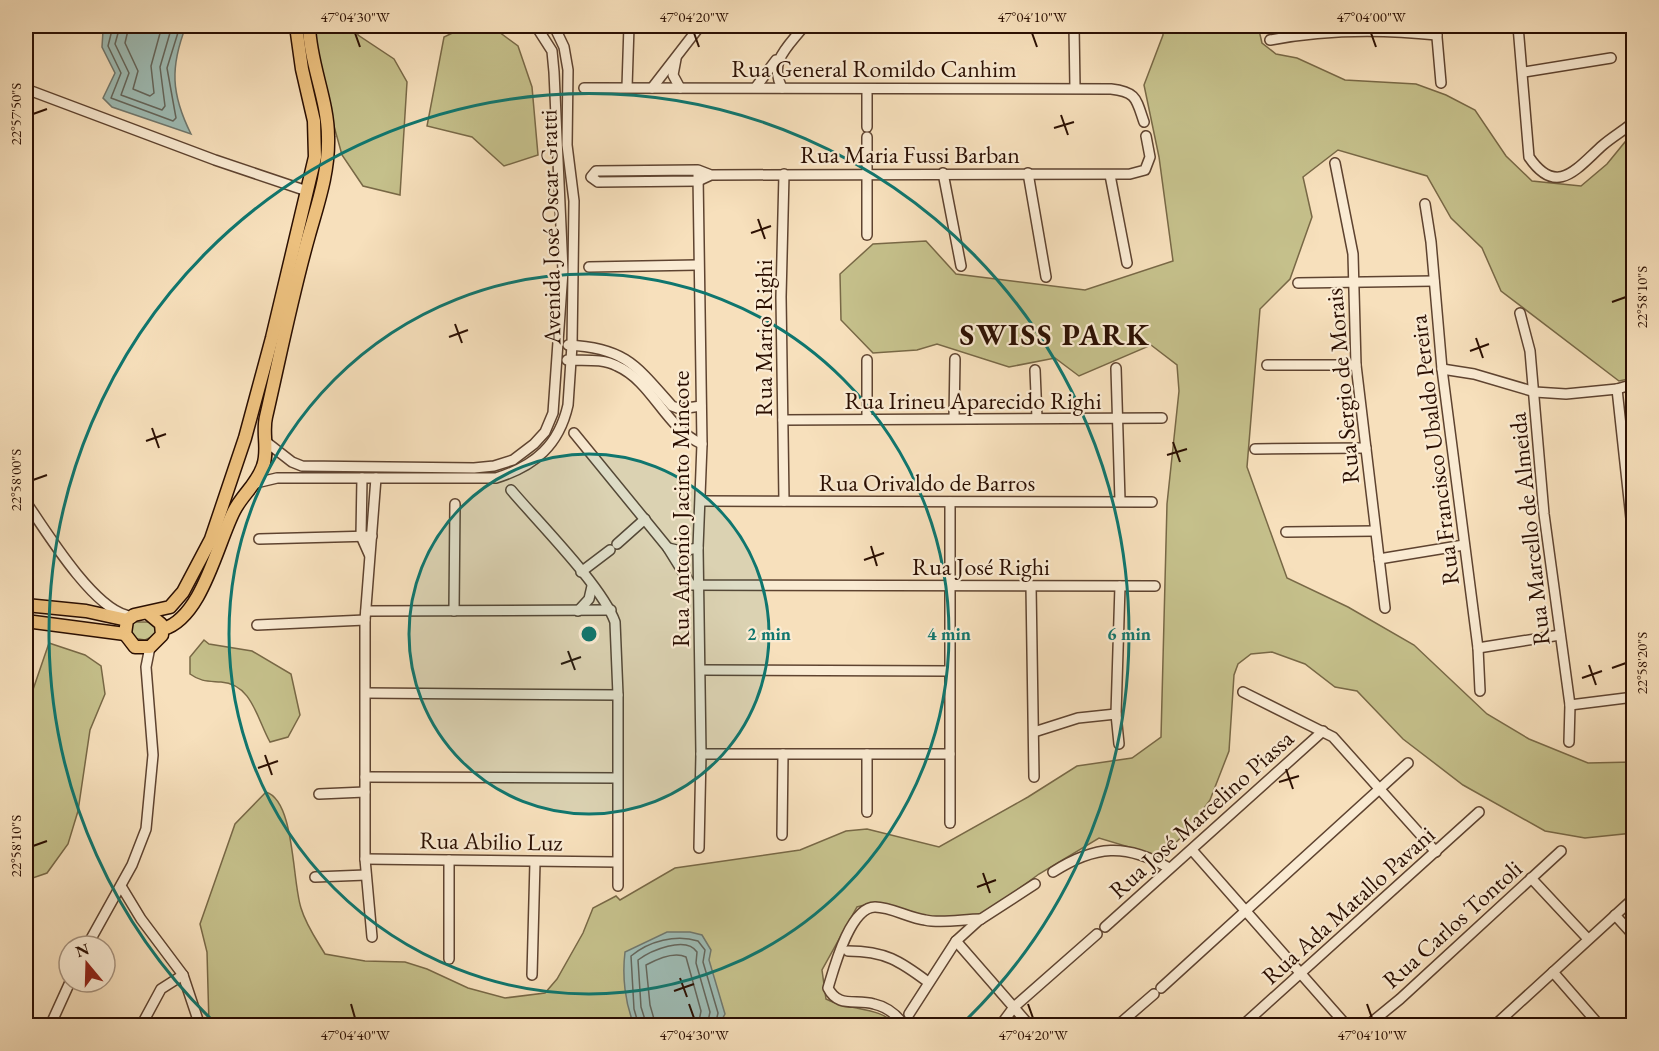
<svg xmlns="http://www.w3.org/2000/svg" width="1659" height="1051" font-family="'EB Garamond',serif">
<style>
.green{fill:#c5c08b;stroke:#786846;stroke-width:1.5}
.water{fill:#9ebcb5;stroke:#70776d;stroke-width:1.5}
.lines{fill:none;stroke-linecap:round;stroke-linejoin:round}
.shore{stroke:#64665c;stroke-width:1.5}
.minor-casing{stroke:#5e4330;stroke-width:12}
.major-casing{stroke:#2b0f02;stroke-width:15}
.minor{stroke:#faebd3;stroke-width:9}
.major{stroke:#ecc07e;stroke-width:12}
.ticks{fill:none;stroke:#2b0f02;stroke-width:2}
.ring{fill:none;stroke:#0f766e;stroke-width:3}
.labels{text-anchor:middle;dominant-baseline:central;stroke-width:4.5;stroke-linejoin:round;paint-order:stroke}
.street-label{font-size:24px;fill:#2b0f02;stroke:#faebd3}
.district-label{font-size:30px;font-weight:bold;letter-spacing:1.5px;fill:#2b0f02;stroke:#faebd3}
.centre{fill:#0f766e;stroke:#faebd3;stroke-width:3}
.ring-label{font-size:18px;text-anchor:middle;font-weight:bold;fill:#0f766e;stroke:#faebd3;stroke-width:4.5;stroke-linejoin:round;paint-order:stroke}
.neatline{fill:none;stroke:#2b0f02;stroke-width:2}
.ticks-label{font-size:15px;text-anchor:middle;fill:#2b0f02}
</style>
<rect width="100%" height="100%" fill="#f7e0bc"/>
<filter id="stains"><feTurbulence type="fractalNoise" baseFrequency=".00333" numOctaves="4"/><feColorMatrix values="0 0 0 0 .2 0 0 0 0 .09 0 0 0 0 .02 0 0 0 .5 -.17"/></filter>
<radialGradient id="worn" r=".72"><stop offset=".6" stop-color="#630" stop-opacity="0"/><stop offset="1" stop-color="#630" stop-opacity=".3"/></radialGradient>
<g class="green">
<polygon points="316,26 356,26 358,35 394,59 407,82 400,195 363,186 342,155 312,47"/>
<polygon points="467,26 491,26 518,46 532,87 538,155 504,166 472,137 427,126 444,37"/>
<path d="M1163,26H1258L1262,43L1276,54L1297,58L1345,80L1416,84L1446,95L1475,110L1506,156L1532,181L1581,186L1607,164L1625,142L1633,139V378L1619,381L1501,291L1482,248L1451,218L1427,176L1338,150L1303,177L1312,217L1290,279L1260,309L1247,467L1287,578L1348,607L1414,645L1487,714L1529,739L1588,763L1633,762V833L1585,838L1545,831L1463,785L1403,739L1357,691L1335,687L1305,664L1272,652L1251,654L1238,664L1234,675L1229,751L1210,800L1190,828L1162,857L1099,838L1039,874L985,914L926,921L876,902L857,907L822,970L826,999C848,1011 880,1006 896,1025H209L207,952L200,924L235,824L266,792C295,801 292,881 301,908C306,925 316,939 325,954L365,961L405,962L427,969L468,988L505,998L545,993L557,979L583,933L593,908L616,896L620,900L675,868L800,850L846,831L867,829L939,847L1028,797L1077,766L1132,758L1161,737L1167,504L1179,391L1177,365L1151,345L1079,376L1055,358L1009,367L937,344L917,350L873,353L841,320L840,274L873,244L926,241L956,274L1085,290L1173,261L1159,157L1144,85L1163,35Z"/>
<polygon points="134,622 150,622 155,625 156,635 145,640 132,638 129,627"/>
<path d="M204,640L209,644L252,651L291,674L300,715L288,737L270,742C257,719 252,684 221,682C208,681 201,682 190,674V657Z"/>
<polygon points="49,643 85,655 101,666 105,694 90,730 78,811 68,844 47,873 30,879 26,875 26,710"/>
</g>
<g class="water">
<path d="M110,26H186C170,67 171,94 191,134L112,107L103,98L115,73L102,47L103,31Z"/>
<path d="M667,932H690L702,935L711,950L709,960L725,1014L719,1025H634C625,1003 622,976 625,952Z"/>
</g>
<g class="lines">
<g class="shore">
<polyline points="113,26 108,46 121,73 111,98 173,121 176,118 167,68 180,26"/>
<polyline points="120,26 115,44 129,73 121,95 162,110 165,106 160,67 172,26"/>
<polyline points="129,26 125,43 138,71 133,89 150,96 154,93 151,66 162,26"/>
<path d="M639,1026L634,1009L631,956C649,941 676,934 698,941L705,950L703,962L718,1013L715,1026"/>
<path d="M647,1026L641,1007L638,960C650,951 686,935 697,952L696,963L710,1012L707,1026"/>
<path d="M656,1026L650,1005L646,965C657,959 674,951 686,957L701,1011L698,1026"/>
</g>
<g class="minor-casing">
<g id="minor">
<polyline points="1074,26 1075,88"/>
<polyline points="1436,26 1441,83"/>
<path d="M1518,26L1529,157C1557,198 1577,168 1603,145C1611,138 1621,132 1630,125"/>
<path d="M1270,40C1327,29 1380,29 1437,35"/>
<polyline points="676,59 673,75 680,88"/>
<polyline points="1524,72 1611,58"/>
<polyline points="627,87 629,26"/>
<polyline points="756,87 776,60"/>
<path d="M584,88L1111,89C1137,92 1136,99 1144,122"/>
<polyline points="652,88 700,26"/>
<path d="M782,88C768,61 788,47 804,26"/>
<polyline points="26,89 215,160 307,191"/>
<polyline points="867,89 867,127"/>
<polyline points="1335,163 1353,254 1356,365 1385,608"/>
<polyline points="943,173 961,266"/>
<polyline points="1028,173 1046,277"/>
<polyline points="698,175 702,444 698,548 701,754 699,848"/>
<polyline points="711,175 698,181 598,182 591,177 596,171 698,170 711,175 1130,174 1145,170 1150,157 1146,136"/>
<polyline points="1110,175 1127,263"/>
<polyline points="1425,204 1431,242 1442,369 1478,648 1480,691"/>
<polyline points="867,235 867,137"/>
<polyline points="589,267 697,265"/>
<polyline points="1298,283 1434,281"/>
<polyline points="1520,313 1530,351 1544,514 1570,705 1569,742"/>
<path d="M568,345C625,348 636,365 672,406L680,409L701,406"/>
<path d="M567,360C583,361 602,358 617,366C653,382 665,428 702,444"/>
<polyline points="1267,365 1356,365"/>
<polyline points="1116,368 1120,501"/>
<polyline points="1442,369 1474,374 1535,392 1566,394 1617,389 1634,384"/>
<polyline points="1035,370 1037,418"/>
<polyline points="1617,389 1634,546"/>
<polyline points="954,418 955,359"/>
<polyline points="867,419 867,360"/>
<polyline points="783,420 1162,418"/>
<polyline points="574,433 668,548 691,585 1155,586"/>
<polyline points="265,441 292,462 302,466 474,468 494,466 513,460 534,444 545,432 553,413 563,271 554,72 552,51 536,26"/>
<polyline points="1255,449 1366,448"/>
<polyline points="362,478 361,536 369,554"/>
<path d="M256,483L277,478H496C535,466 559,445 568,405L572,345L574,201L567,145L568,70L564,47L554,26"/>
<path d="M511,490C538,522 602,586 615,622L618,695V886"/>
<polyline points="701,501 1152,502"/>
<polyline points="784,501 781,297 784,174"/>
<path d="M26,502C47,533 92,606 126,615"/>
<polyline points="1286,532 1375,531"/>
<polyline points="259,539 372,536"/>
<polyline points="617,544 645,519"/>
<polyline points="668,548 681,551 698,548"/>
<polyline points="1379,559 1464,545"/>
<polyline points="581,572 610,550"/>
<polyline points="1031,586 1034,777"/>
<polyline points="366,611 611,610"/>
<polyline points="454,611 455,504"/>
<polyline points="578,611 589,599 592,586"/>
<polyline points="257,625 365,620"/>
<polyline points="1478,648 1560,635"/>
<polyline points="701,670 949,671"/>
<polyline points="1243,692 1333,737 1436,852"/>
<polyline points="366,693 618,695"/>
<polyline points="1570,705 1634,697"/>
<polyline points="1034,732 1078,718 1116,714"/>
<polyline points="1119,744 1116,714 1120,586"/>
<polyline points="701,754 950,754"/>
<polyline points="867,754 867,812"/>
<polyline points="365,777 617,778"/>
<polyline points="319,794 365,792"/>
<polyline points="950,823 950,502"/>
<polyline points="782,835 783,754"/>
<polyline points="1192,850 1347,1026"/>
<polyline points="365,859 617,862"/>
<path d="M1053,872C1095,845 1126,843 1169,868"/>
<polyline points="315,877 366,875"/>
<polyline points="1531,878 1588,939"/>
<polyline points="121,886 141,919 183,975 200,1026"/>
<polyline points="1615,915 1634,936"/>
<polyline points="1105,927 1323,731"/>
<polyline points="372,937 365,859 365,620 376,478"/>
<polyline points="956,941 1030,1026"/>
<polyline points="87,946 132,865 146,829 153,755 146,667 150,647"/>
<path d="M848,951C885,951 900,961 928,982"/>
<polyline points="449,959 449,860"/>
<polyline points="1553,972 1600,1026"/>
<polyline points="532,975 535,862"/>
<polyline points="1161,988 1408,763"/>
<polyline points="909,1014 956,941 978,921 1035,884"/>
<polyline points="50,1026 70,982"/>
<polyline points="141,1026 161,989 183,975"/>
<path d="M905,1026C897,1015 888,1007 874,1004C855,999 838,1008 828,988C834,968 850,907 875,907C891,907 909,918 925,920C942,924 963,919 981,919"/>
<polyline points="1000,1026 1014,1007 1097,934"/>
<polyline points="1117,1026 1154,994"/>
<polyline points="1242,1026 1479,812"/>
<polyline points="1367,1026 1400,999 1561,851"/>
<polyline points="1494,1026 1634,898"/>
</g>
</g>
<g class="major-casing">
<g id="major">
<polyline points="26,605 86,611 127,620"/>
<polyline points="149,614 161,624 162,635 150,647 135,647 125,634 127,620 134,615 170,607 183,592 211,539 245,438 272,338 315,157 314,121 302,69 296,26"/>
<polyline points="26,621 125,634"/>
<path d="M163,629C202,618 217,544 234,511C242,495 257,484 263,466C269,450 262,433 266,417C280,356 292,295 309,235C318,203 329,172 328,137C328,100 310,64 309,26"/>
</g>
</g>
<use href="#minor" class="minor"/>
<use href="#major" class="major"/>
</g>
<path class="ticks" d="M355,33L360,47M694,33L699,47M1032,33L1037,47M1371,33L1376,47M33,114L47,109M1061,115L1068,135M1054,128L1074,122M758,219L765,239M751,233L771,226M1612,302L1626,297M455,324L462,343M449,337L468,330M1476,338L1483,358M1470,351L1489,344M152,428L159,448M146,441L166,434M1173,442L1180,462M1167,455L1187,449M33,480L47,475M871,546L877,566M864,560L884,553M568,651L575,670M561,664L581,657M1589,665L1596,685M1612,668L1626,663M1582,678L1602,671M265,755L272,775M258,768L278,761M1286,769L1293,789M1279,782L1299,776M33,846L47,841M983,873L990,893M977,887L996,880M680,978L687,997M674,991L694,984M351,1004L355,1018M689,1004L694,1018M1028,1004L1033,1018M1367,1004L1372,1018"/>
<circle cx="589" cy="634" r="180" fill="#0f766e" fill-opacity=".12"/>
<g class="ring">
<circle cx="589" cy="634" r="180"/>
<circle cx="589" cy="634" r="360"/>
<path d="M214 1022A540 540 0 1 1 964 1022"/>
</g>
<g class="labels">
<g class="street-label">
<text x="874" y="68">Rua General Romildo Canhim</text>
<text x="910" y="154">Rua Maria Fussi Barban</text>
<text transform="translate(550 227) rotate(-91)">Avenida José Oscar Gratti</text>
<text transform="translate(763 338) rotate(-90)">Rua Mario Righi</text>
<text transform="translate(1342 386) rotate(-95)">Rua Sergio de Morais</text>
<text x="973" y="400">Rua Irineu Aparecido Righi</text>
<text transform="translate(1434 450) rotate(-97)">Rua Francisco Ubaldo Pereira</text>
<text x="927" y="482">Rua Orivaldo de Barros</text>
<text transform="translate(680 509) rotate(-90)">Rua Antonio Jacinto Mincote</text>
<text transform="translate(1529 529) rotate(-96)">Rua Marcello de Almeida</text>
<text x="981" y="566">Rua José Righi</text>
<text transform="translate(1201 814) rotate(-42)">Rua José Marcelino Piassa</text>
<text transform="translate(491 841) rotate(1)">Rua Abilio Luz</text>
<text transform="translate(1348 905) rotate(-42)">Rua Ada Matallo Pavani</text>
<text transform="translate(1452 924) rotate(-42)">Rua Carlos Tontoli</text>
</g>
<g class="district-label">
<text x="1055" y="334">SWISS PARK</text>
</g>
</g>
<circle cx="589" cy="634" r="9" class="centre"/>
<g class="ring-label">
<text x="769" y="640">2 min</text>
<text x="949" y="640">4 min</text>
<text x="1129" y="640">6 min</text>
</g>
<rect width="1659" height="1051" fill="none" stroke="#f7e0bc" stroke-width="66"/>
<g transform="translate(87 964) rotate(341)"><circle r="28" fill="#faebd3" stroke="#a7937f" stroke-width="1.5"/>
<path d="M0-4.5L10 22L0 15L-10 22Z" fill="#8f2418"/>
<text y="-9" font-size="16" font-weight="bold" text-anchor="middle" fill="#2b0f02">N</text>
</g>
<rect x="33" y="33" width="1593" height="985" class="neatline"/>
<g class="ticks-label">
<text x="355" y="22">47°04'30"W</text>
<text x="694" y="22">47°04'20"W</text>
<text x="1032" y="22">47°04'10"W</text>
<text x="1371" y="22">47°04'00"W</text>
<text transform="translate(16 114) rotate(-90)" y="5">22°57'50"S</text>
<text transform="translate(1642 297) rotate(-90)" y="5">22°58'10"S</text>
<text transform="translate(16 480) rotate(-90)" y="5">22°58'00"S</text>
<text transform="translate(1642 663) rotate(-90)" y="5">22°58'20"S</text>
<text transform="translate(16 846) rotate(-90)" y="5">22°58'10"S</text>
<text x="355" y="1040">47°04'40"W</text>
<text x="694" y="1040">47°04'30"W</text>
<text x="1033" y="1040">47°04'20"W</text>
<text x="1372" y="1040">47°04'10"W</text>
</g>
<rect width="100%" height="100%" filter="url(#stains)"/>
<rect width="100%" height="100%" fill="url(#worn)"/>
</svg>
